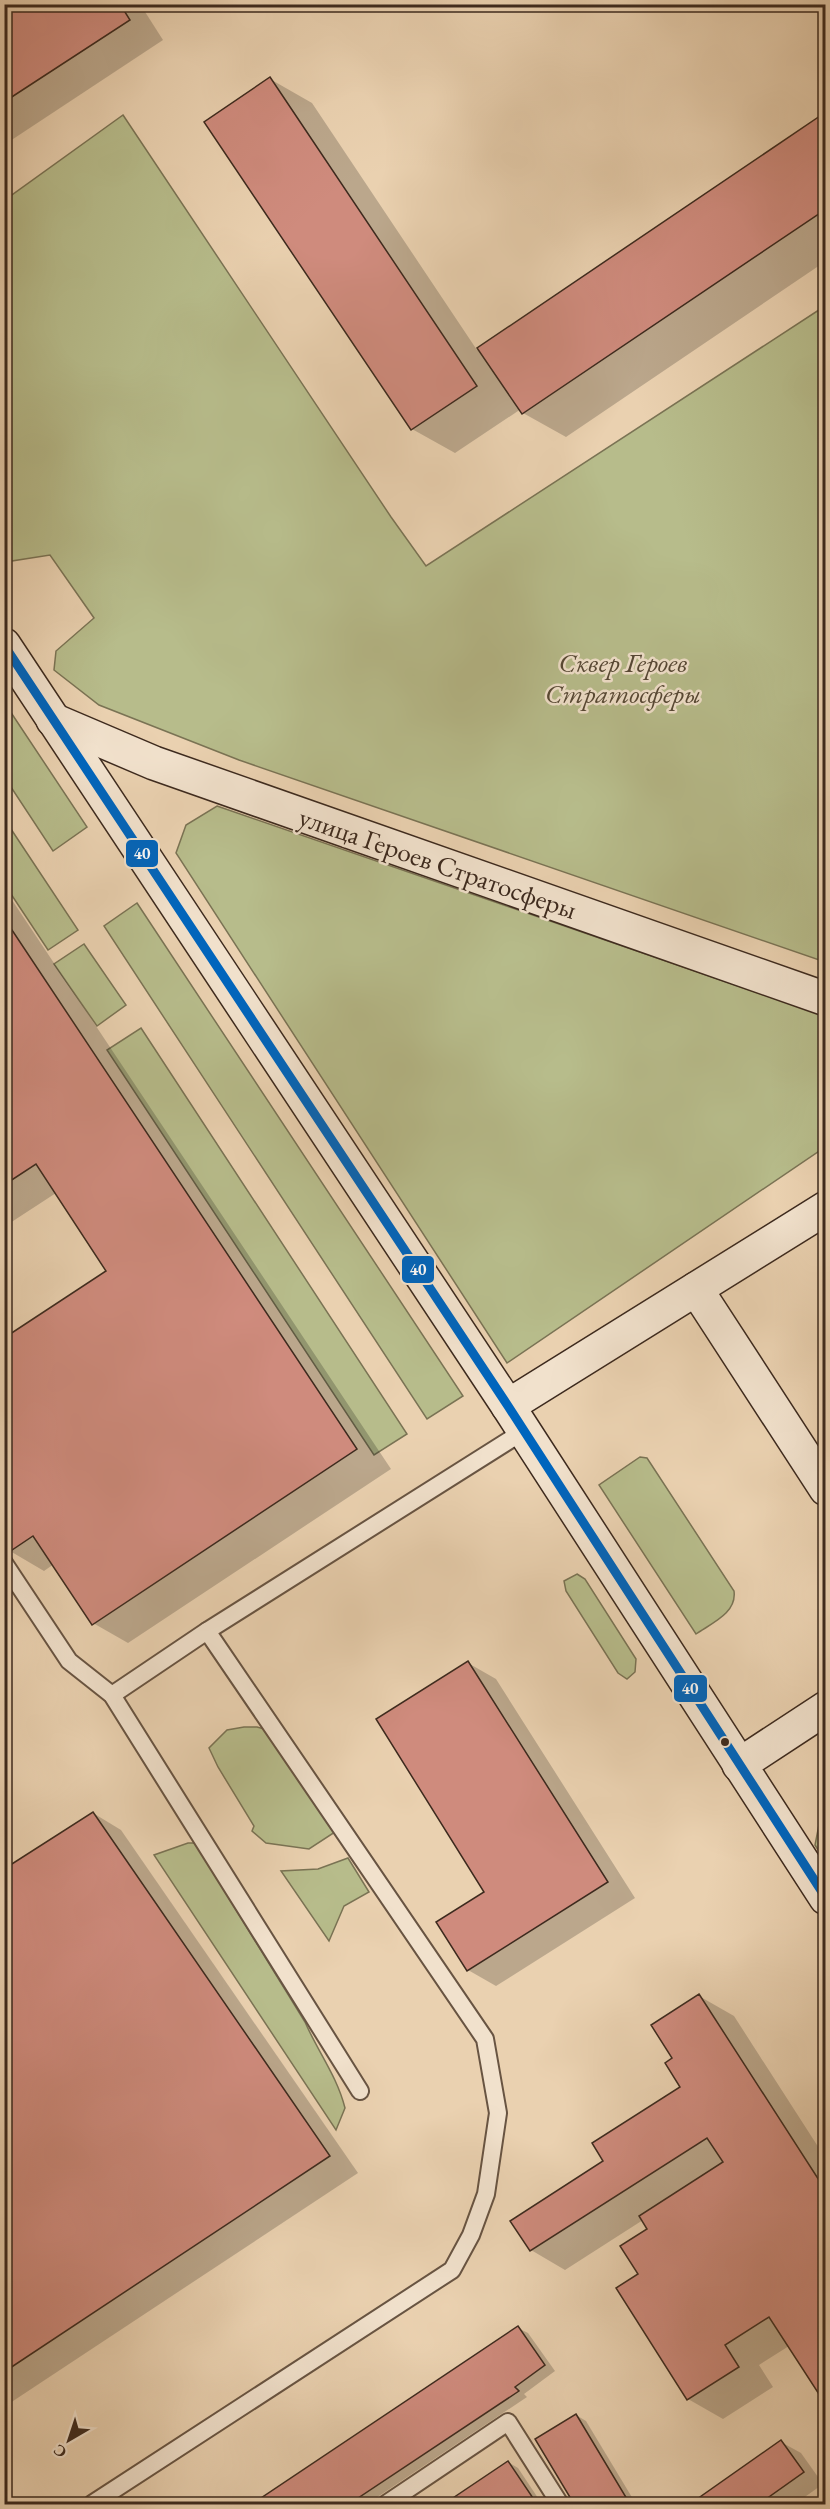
<svg xmlns="http://www.w3.org/2000/svg" width="830" height="2509" font-family="'EB Garamond',serif">
<style>
.green{fill:#b7bc8b;stroke:#7a7354;stroke-width:1.5}
.shadow{fill:#0003}
.building{fill:#cf8b7d;stroke:#3d2a1e;stroke-width:1.5}
.lines{fill:none;stroke-linecap:round;stroke-linejoin:round}
.lane-casing{stroke:#685442;stroke-width:20}
.secondary-casing{stroke:#3d2a1e;stroke-width:36}
.lane{stroke:#f1e1cc;stroke-width:16}
.secondary{stroke:#f1e1cc;stroke-width:33}
.bus-1-casing{stroke:#f1e1cc;stroke-width:14}
.bus-1{stroke:#0065bd;stroke-width:9}
.bus-dot{fill:#3d2a1e;stroke:#f1e1cc;stroke-width:2}
.labels{text-anchor:middle;dominant-baseline:central;stroke-width:5;stroke-linejoin:round;paint-order:stroke}
.park-label{font-size:27px;font-style:italic;fill:#554734;stroke:#f1e1cc}
.street-label{font-size:27px;fill:#3d2a1e;stroke:#f1e1cc}
.line-badge{stroke:#f1e1cc;stroke-width:2}
.badge-label{font-size:16px;text-anchor:middle;font-weight:bold;fill:#fff}
</style>
<rect width="100%" height="100%" fill="#ead1b0"/>
<filter id="stains"><feTurbulence type="fractalNoise" baseFrequency=".00333" numOctaves="4"/><feColorMatrix values="0 0 0 0 .2 0 0 0 0 .09 0 0 0 0 .02 0 0 0 .5 -.17"/></filter>
<radialGradient id="worn" r=".72"><stop offset=".6" stop-color="#630" stop-opacity="0"/><stop offset="1" stop-color="#630" stop-opacity=".3"/></radialGradient>
<g class="green">
<polygon points="123,115 391,517 426,566 825,306 825,962 239,760 99,705 54,670 56,651 94,618 50,555 5,562 5,200"/>
<polygon points="4,702 87,827 53,851 5,778"/>
<polygon points="217,806 825,1016 825,1147 507,1363 176,853 186,825"/>
<polygon points="5,820 78,930 48,950 5,885"/>
<polygon points="137,903 463,1396 427,1419 104,926"/>
<polygon points="84,944 126,1005 97,1026 54,964"/>
<polygon points="141,1028 407,1434 374,1455 107,1050"/>
<path d="M640,1457L647,1458L734,1591C737,1613 712,1623 696,1634L599,1485Z"/>
<polygon points="577,1574 585,1579 636,1659 635,1672 627,1679 618,1673 566,1591 564,1581"/>
<polygon points="244,1727 257,1727 268,1730 335,1832 309,1849 266,1843 252,1831 254,1826 218,1767 209,1748 227,1730"/>
<polygon points="825,1794 825,1861 815,1845"/>
<path d="M188,1843H195L305,2022C318,2052 337,2076 345,2108L336,2130L154,1855Z"/>
<polygon points="348,1858 369,1892 344,1906 329,1941 281,1871 318,1869"/>
</g>
<g class="shadow">
<polygon points="4,4 140,4 163,40 4,145"/>
<polygon points="270,79 312,103 477,350 820,118 826,121 826,261 566,437 523,413 521,409 455,453 412,429"/>
<polygon points="4,888 391,1469 128,1643 93,1623 54,1564 44,1571 10,1551 109,1271 56,1193 10,1223 4,1220"/>
<polygon points="468,1663 496,1679 635,1898 496,1986 468,1970 487,1892"/>
<polygon points="93,1813 121,1830 358,2173 4,2407 4,1871"/>
<polygon points="699,1996 734,2016 826,2159 826,2402 789,2346 759,2365 773,2387 723,2419 688,2399 640,2275 649,2229 643,2220 565,2270 531,2250 605,2162 683,2087 674,2058"/>
<polygon points="518,2328 528,2333 555,2371 524,2394 527,2397 367,2504 255,2504"/>
<polygon points="576,2415 586,2421 636,2504 576,2504 537,2439"/>
<polygon points="781,2442 801,2453 823,2484 795,2504 693,2504"/>
<polygon points="508,2462 518,2468 542,2504 446,2504"/>
</g>
<g class="building">
<polygon points="4,4 120,4 130,20 4,102"/>
<polygon points="270,77 477,386 411,430 204,122"/>
<polygon points="820,116 826,124 826,209 522,414 477,348"/>
<polygon points="4,918 357,1449 92,1625 33,1536 9,1552 4,1546 4,1338 106,1271 36,1164 4,1185"/>
<polygon points="468,1661 608,1882 467,1971 436,1922 484,1892 376,1719"/>
<polygon points="93,1812 330,2156 4,2372 4,1869"/>
<polygon points="699,1994 826,2191 826,2405 769,2317 725,2345 739,2367 687,2400 616,2288 638,2274 620,2246 647,2229 639,2216 723,2162 707,2138 530,2251 510,2221 603,2161 592,2143 680,2087 665,2063 672,2058 651,2025"/>
<polygon points="518,2326 545,2365 515,2387 519,2391 349,2504 252,2504"/>
<polygon points="576,2414 630,2504 574,2504 535,2439"/>
<polygon points="781,2440 804,2472 759,2504 690,2504"/>
<polygon points="508,2461 537,2504 444,2504"/>
</g>
<g class="lines">
<g class="lane-casing">
<g id="lane">
<polyline points="4,1563 69,1661 112,1695 360,2091"/>
<polyline points="112,1695 207,1631 524,1431"/>
<polyline points="92,2504 452,2270 471,2235 486,2194 498,2113 485,2039 207,1631"/>
<polyline points="386,2504 508,2422 560,2504"/>
</g>
</g>
<g class="secondary-casing">
<g id="secondary">
<polyline points="4,645 508,1406 826,1898"/>
<polyline points="53,720 154,763 826,999"/>
<polyline points="696,1289 826,1489"/>
<polyline points="508,1406 826,1208"/>
<polyline points="739,1765 826,1708"/>
</g>
</g>
<use href="#lane" class="lane"/>
<use href="#secondary" class="secondary"/>
<g class="bus-1-casing">
<polyline id="bus-1" points="4,645 508,1406 826,1898"/>
</g>
<use href="#bus-1" class="bus-1"/>
</g>
<circle class="bus-dot" cx="725" cy="1742" r="5"/>
<g class="labels">
<g class="park-label">
<text x="623" y="662">Сквер Героев<tspan x="623" dy="31">Стратосферы</tspan></text>
</g>
<g class="street-label">
<text transform="translate(438 863) rotate(19)">улица Героев Стратосферы</text>
</g>
</g>
<g class="line-badge">
<rect x="125" y="839" width="34" height="29" rx="6" fill="#0065bd"/>
<rect x="401" y="1255" width="34" height="29" rx="6" fill="#0065bd"/>
<rect x="673" y="1674" width="35" height="29" rx="6" fill="#0065bd"/>
</g>
<g class="badge-label">
<text x="142" y="859">40</text>
<text x="418" y="1275">40</text>
<text x="690" y="1694">40</text>
</g>
<rect width="830" height="2509" fill="none" stroke="#ead1b0" stroke-width="24"/>
<rect x="6" y="6" width="818" height="2497" fill="none" stroke="#3d2a1e" stroke-width="3"/>
<rect x="12" y="12" width="806" height="2485" fill="none" stroke="#3d2a1e" stroke-width="1.5"/>
<g transform="translate(69 2440) rotate(219)" stroke="#f1e1cc" stroke-width="4.5" paint-order="stroke">
<path d="M0-4.5L10 22L0 15L-10 22Z" fill="#3d2a1e"/>
<text y="-9" font-size="16" font-weight="bold" text-anchor="middle" fill="#3d2a1e">С</text>
</g>
<rect width="100%" height="100%" filter="url(#stains)"/>
<rect width="100%" height="100%" fill="url(#worn)"/>
</svg>
